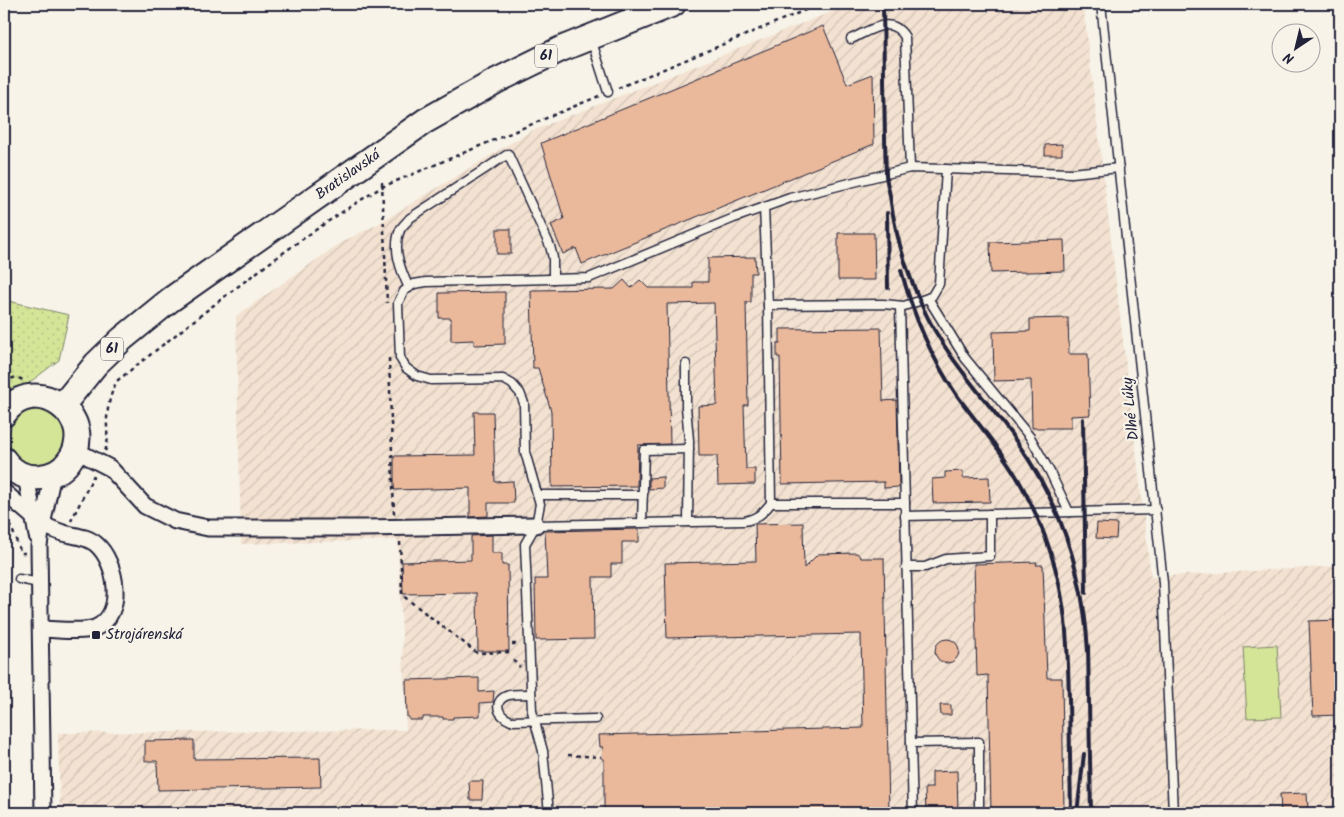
<svg xmlns="http://www.w3.org/2000/svg" width="1344" height="817" font-family="Kalam,sans-serif">
<style>
.industrial{fill:url(#industrial-furrows)}
.grass{fill:#d5e598;stroke:#7c846a}
.garden{fill:url(#garden-dots);stroke:#7c846a}
.building{fill:#eab99b;stroke:#22223b}
.lines{fill:none;stroke-linecap:round;stroke-linejoin:round}
.service-casing{stroke:#22223b;stroke-width:11}
.minor-casing{stroke:#22223b;stroke-width:19}
.primary-casing{stroke:#22223b;stroke-width:28}
.path{stroke:#22223b;stroke-width:2.5;stroke-dasharray:4 4;stroke-linecap:butt}
.service{stroke:#f7f3e8;stroke-width:8}
.minor{stroke:#f7f3e8;stroke-width:15}
.primary{stroke:#f7f3e8;stroke-width:24}
.rail{stroke:#22223b;stroke-width:4}
.poi-dot{fill:#22223b;stroke:#f7f3e8;stroke-width:2}
.labels{text-anchor:middle;dominant-baseline:central;stroke-width:4.5;stroke-linejoin:round;paint-order:stroke}
.shield{fill:#f7f3e8;stroke:#62616f;stroke-width:1}
.shield-label{font-size:14px;font-weight:bold;fill:#22223b}
.street-label{font-size:15px;fill:#22223b;stroke:#f7f3e8}
.poi-label{font-size:15px;fill:#22223b;stroke:#f7f3e8;text-anchor:start}
</style>
<defs>
<pattern id="industrial-furrows" width="10" height="10" patternUnits="userSpaceOnUse" patternTransform="scale(1.25)"><rect width="10" height="10" fill="#f3e2d1"/><path d="M-1 1l2-2M0 10L10 0M9 11l2-2" fill="none" stroke="#d0c2b4"/></pattern>
<pattern id="garden-dots" width="8" height="8" patternUnits="userSpaceOnUse" patternTransform="scale(1.25)"><rect width="8" height="8" fill="#d5e598"/><path d="M2 2h.1M6 6h.1" fill="none" stroke="#b7c484" stroke-width="1.8" stroke-linecap="round"/></pattern>
</defs>
<rect width="100%" height="100%" fill="#f7f3e8"/>
<filter id="ink" filterUnits="userSpaceOnUse"><feTurbulence type="fractalNoise" baseFrequency=".02" numOctaves="2"/><feDisplacementMap in="SourceGraphic" scale="10" xChannelSelector="R" yChannelSelector="G"/><feConvolveMatrix kernelMatrix="1 2 1 2 8 2 1 2 1" color-interpolation-filters="sRGB"/></filter>
<g filter="url(#ink)">
<polygon class="industrial" points="851,4 1083,4 1151,577 1340,566 1340,813 60,813 58,733 406,730 398,540 241,544 236,316 342,242 376,225 529,132"/>
<g class="grass">
<circle cx="37" cy="438" r="28"/>
<polygon points="1277,645 1281,717 1247,718 1243,647"/>
</g>
<polygon class="garden" points="4,300 69,315 59,360 4,402"/>
<g class="building">
<polygon points="823,26 847,84 873,74 874,144 582,264 576,248 563,254 551,225 564,219 541,143"/>
<polygon points="1062,144 1062,155 1045,155 1045,145"/>
<rect x="497" y="229" width="14" height="25"/>
<polygon points="838,233 874,233 875,280 838,280"/>
<polygon points="1064,240 1065,271 991,273 990,242"/>
<polygon points="755,257 756,273 751,273 751,302 746,302 748,405 744,405 746,469 755,469 755,484 718,485 717,456 699,456 698,406 717,405 714,303 667,304 670,444 638,445 637,486 552,487 551,411 538,368 533,368 531,290 614,289 624,280 631,288 640,280 648,288 693,288 693,282 708,282 708,258"/>
<polygon points="505,292 505,344 474,345 474,340 451,341 451,318 439,318 439,293"/>
<polygon points="1068,318 1069,354 1088,354 1090,415 1071,416 1071,428 1032,428 1031,380 994,381 993,332 1030,331 1030,319"/>
<polygon points="881,328 883,401 897,400 899,487 884,488 884,482 782,484 780,357 777,357 777,343 780,343 780,329"/>
<polygon points="474,412 493,412 495,482 513,481 514,503 488,503 488,516 470,517 470,488 394,490 394,456 475,455"/>
<polygon points="963,471 963,478 989,477 990,502 933,503 932,479 945,478 945,472"/>
<polygon points="663,477 663,488 649,489 649,478"/>
<polygon points="803,523 804,568 818,554 857,553 861,558 884,558 889,813 604,813 604,759 602,759 603,747 600,747 599,735 863,728 861,634 667,638 665,563 756,561 755,524"/>
<polygon points="1097,523 1117,524 1116,539 1096,538"/>
<polygon points="639,529 639,542 622,542 622,564 611,564 611,577 593,577 594,639 536,640 535,579 547,579 545,531"/>
<polygon points="492,535 492,553 502,553 502,565 508,565 509,651 478,651 477,593 403,594 402,562 471,560 471,536"/>
<polygon points="1037,562 1036,565 1043,565 1047,678 1062,678 1064,813 991,813 988,675 977,676 974,564"/>
<polygon points="1340,620 1340,715 1313,716 1309,621"/>
<circle cx="947" cy="651" r="12"/>
<polygon points="479,678 479,692 494,691 493,702 480,703 480,716 453,717 453,719 443,719 443,717 423,717 423,720 409,720 409,717 407,717 406,680"/>
<polygon points="940,705 951,705 951,715 941,715"/>
<polygon points="194,740 194,759 320,758 321,787 158,790 157,761 145,761 145,741"/>
<polygon points="957,771 958,813 926,813 925,788 932,788 932,772"/>
<polygon points="469,781 483,781 482,800 470,800"/>
<polygon points="1307,793 1308,813 1281,813 1280,794"/>
</g>
<g class="lines">
<g class="service-casing">
<g id="service">
<polyline points="1101,4 1163,583 1173,813"/>
<polyline points="591,39 608,92"/>
<path d="M851,39C871,30 891,14 905,37L910,168"/>
<polyline points="764,207 768,305 883,304 904,306 928,298 932,296 939,284 946,169"/>
<path d="M409,288C401,271 392,249 400,230C402,226 407,222 410,218L508,154L550,246L553,258V279"/>
<polyline points="928,298 965,358 1030,437 1050,472 1069,512"/>
<polyline points="768,305 771,503 905,503"/>
<polyline points="900,306 911,743"/>
<polyline points="686,364 686,407 689,440 688,522"/>
<polyline points="538,495 643,495"/>
<polyline points="905,516 1156,510"/>
<polyline points="642,523 644,450 689,449"/>
<path d="M536,525L744,521C757,519 763,513 771,503"/>
<polyline points="906,567 925,567 946,559 990,556 990,514"/>
<polyline points="19,579 39,583"/>
<path d="M531,694C524,694 516,694 509,695C492,700 497,716 511,721L596,719"/>
<polyline points="549,813 543,751 532,711 525,544 536,525 540,504 525,452 524,403 520,393 512,384 503,379 431,380 417,376 406,368 400,358 398,303 404,291 414,284 426,282 589,278 734,218 790,198 910,168 1072,173 1119,168"/>
<polyline points="913,813 911,743 979,742 979,813"/>
</g>
</g>
<g class="minor-casing">
<g id="minor">
<polyline points="75,450 110,468 145,506 175,521 208,528 364,528 536,525"/>
<polyline points="26,476 37,536"/>
<polyline points="4,492 32,516"/>
<path d="M41,629C55,629 81,633 95,628C126,615 117,562 96,544C87,536 74,536 63,533C56,531 49,527 42,525"/>
<polyline points="43,813 39,546 42,525 53,474"/>
</g>
</g>
<g class="primary-casing">
<g id="primary">
<polyline points="62,406 96,364 122,339 170,300 425,121 496,81 561,49 673,4"/>
<path d="M4,414C34,370 101,418 69,461C63,470 52,476 40,477C26,479 12,472 4,460"/>
</g>
</g>
<g class="path">
<polyline points="618,88 820,4"/>
<polyline points="382,182 387,303"/>
<polyline points="389,358 394,515"/>
<polyline points="4,378 8,380 16,377 23,380"/>
<polyline points="4,383 8,380"/>
<path d="M105,451C109,442 107,437 107,427C106,414 110,391 118,380C204,313 289,243 382,187L599,96"/>
<polyline points="4,518 12,529 21,553 25,553"/>
<polyline points="71,521 94,475"/>
<polyline points="400,542 402,595 477,653 513,652"/>
<polyline points="512,644 519,644"/>
<polyline points="513,660 520,667"/>
<polyline points="568,755 601,757"/>
</g>
<use href="#service" class="service"/>
<use href="#minor" class="minor"/>
<use href="#primary" class="primary"/>
<g class="rail">
<path d="M883,4C884,60 884,117 886,174C886,181 889,189 890,196C895,235 907,273 923,308C946,358 984,396 1016,441C1061,503 1084,576 1088,652"/>
<polyline points="887,213 888,288"/>
<path d="M901,270C913,314 930,356 956,394C979,426 1006,455 1024,490C1043,526 1057,565 1063,605C1068,636 1068,668 1069,699C1070,737 1070,775 1071,813"/>
<polyline points="1083,419 1086,593"/>
<polyline points="1088,646 1091,813"/>
<polyline points="1077,813 1084,754"/>
</g>
</g>
</g>
<rect class="poi-dot" x="91" y="630" width="10" height="10" rx="2.5"/>
<g class="labels">
<g class="shield">
<rect x="535" y="44.5" width="22" height="23" rx="4"/>
<rect x="101" y="337.5" width="22" height="23" rx="4"/>
</g>
<g class="shield-label">
<text x="546" y="56">61</text>
<text x="112" y="349">61</text>
</g>
<g class="street-label">
<text transform="translate(348 175) rotate(-35)">Bratislavská</text>
<text transform="translate(1131 409) rotate(-96)">Dlhé Lúky</text>
</g>
<g class="poi-label">
<text x="106" y="635">Strojárenská</text>
</g>
</g>
<rect width="1344" height="817" fill="none" stroke="#f7f3e8" stroke-width="20"/>
<rect x="10" y="10" width="1324" height="797" fill="none" stroke="#22223b" stroke-width="2" filter="url(#ink)"/>
<g transform="translate(1296 48) rotate(215)"><circle r="24" fill="#f7f3e8" stroke="#a29fa3"/>
<path d="M0-4L9 19L0 12L-9 19Z" fill="#22223b"/>
<text y="-8" font-size="14" font-weight="bold" text-anchor="middle" fill="#22223b">N</text>
</g>
</svg>
